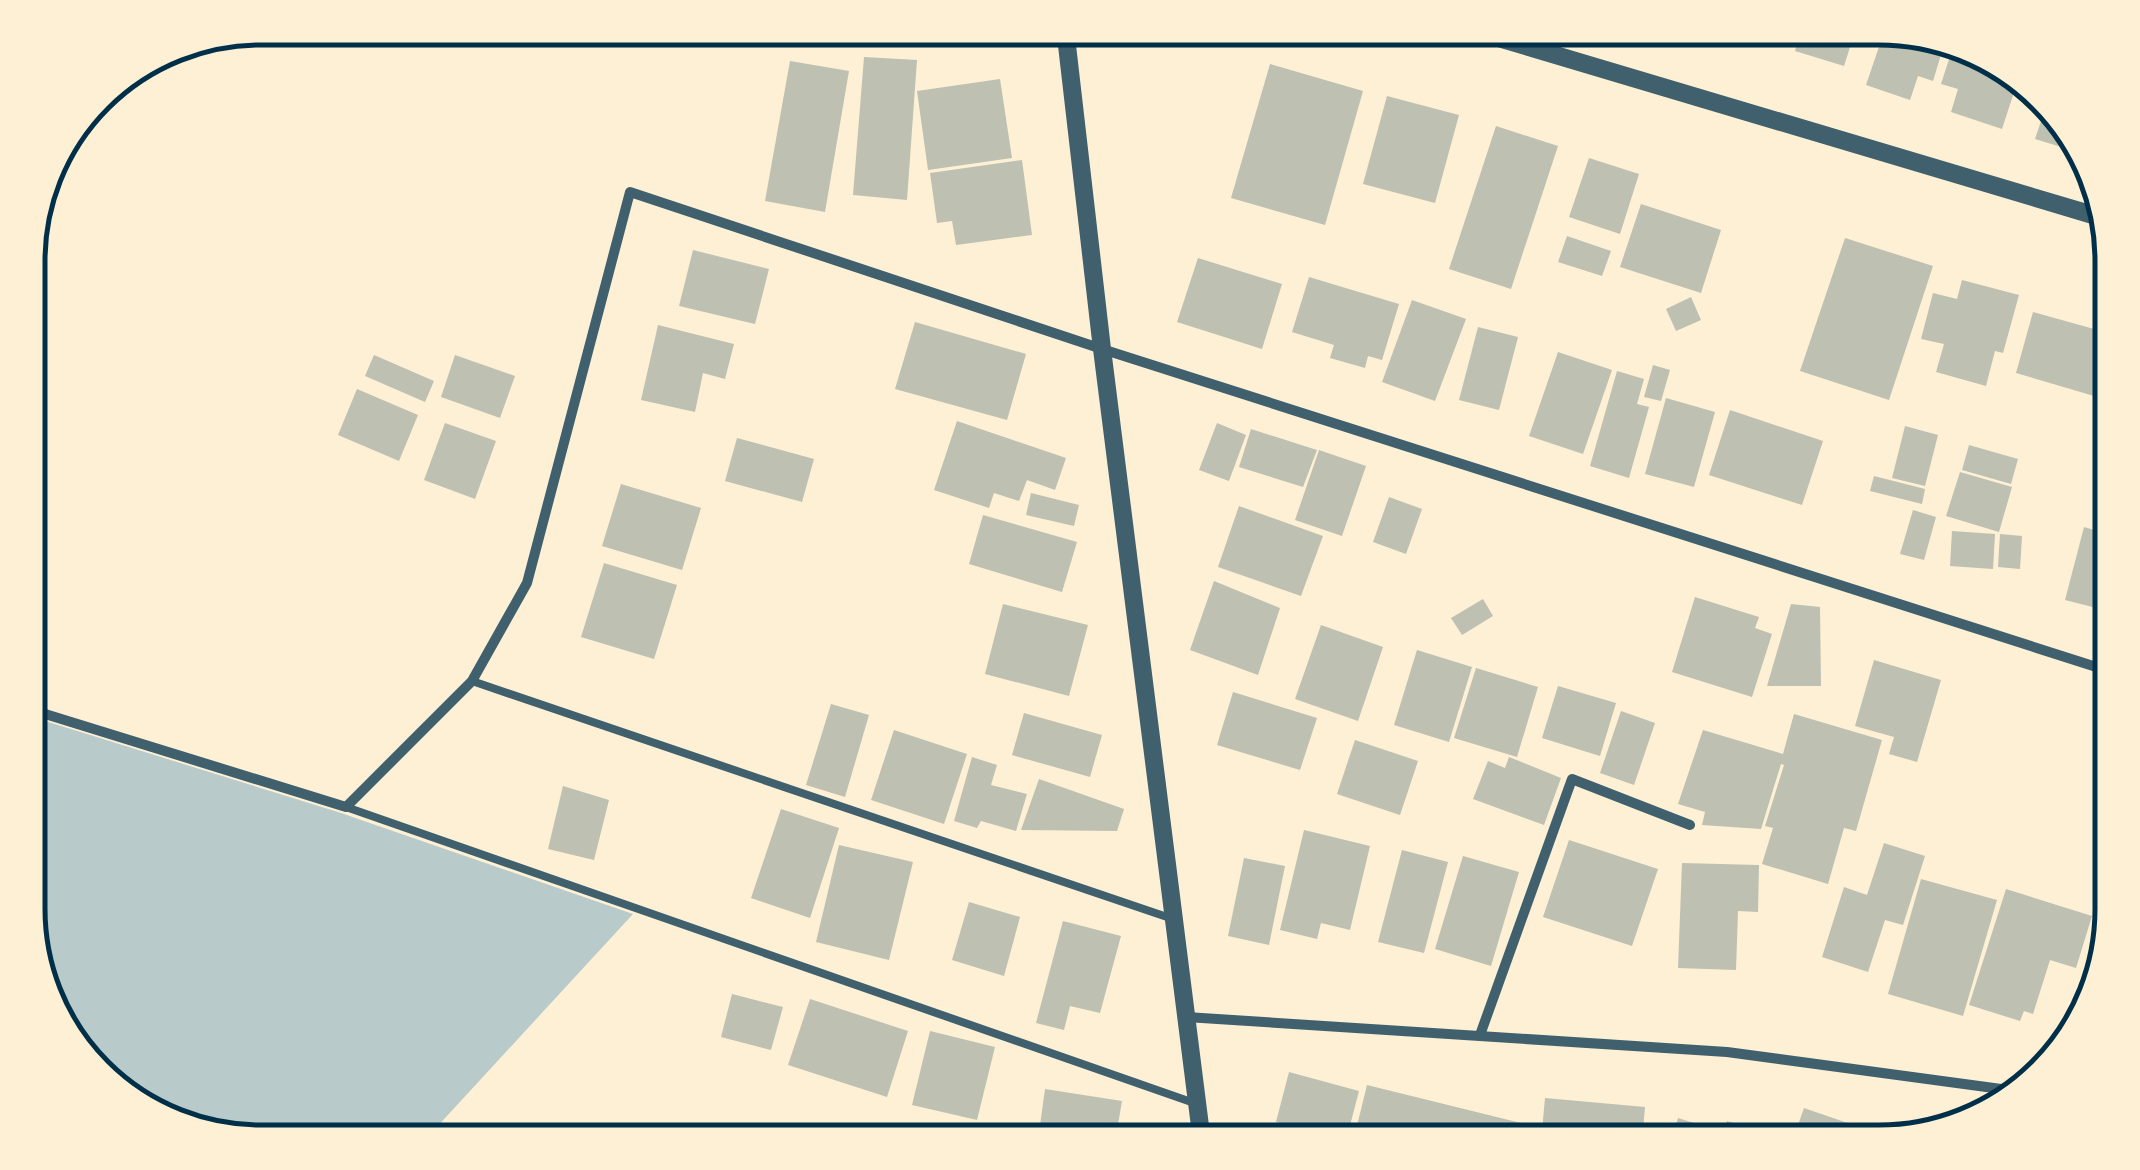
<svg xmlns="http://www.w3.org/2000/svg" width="2140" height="1170" font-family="Montserrat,sans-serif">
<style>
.green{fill:#b9caca}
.building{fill:#bec0b2}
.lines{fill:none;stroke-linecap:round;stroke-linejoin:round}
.service{stroke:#3f606c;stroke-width:8}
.minor{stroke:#3f606c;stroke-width:10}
.tertiary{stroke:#3f606c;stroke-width:18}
.rim{fill:none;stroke:#003049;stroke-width:5}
</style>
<rect width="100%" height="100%" fill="#fdf0d5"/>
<polygon class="green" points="29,716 338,812 633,914 423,1142 260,1142 145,1111 67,1038 29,939"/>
<g class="building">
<polygon points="1802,28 1856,28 1844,66 1795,51"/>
<polygon points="1885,29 1944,45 1933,81 1918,76 1910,100 1866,85"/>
<polygon points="1953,47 1995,59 2018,80 2002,129 1951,112 1958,89 1941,84"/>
<polygon points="864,57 917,60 907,200 853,195"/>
<polygon points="790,61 849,71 825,212 765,201"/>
<polygon points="1270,64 1363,91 1325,225 1231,198"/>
<polygon points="1000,79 1012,158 928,170 917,91"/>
<polygon points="1387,96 1459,115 1435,203 1363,184"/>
<polygon points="2046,106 2073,132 2081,153 2035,139"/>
<polygon points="1496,126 1558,146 1511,289 1449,269"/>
<polygon points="1589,158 1639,174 1620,234 1569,217"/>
<polygon points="1022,160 1032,235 956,245 952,221 937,223 930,173"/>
<polygon points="1641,204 1721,230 1701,293 1620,267"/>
<polygon points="1567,236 1611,251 1602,276 1558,262"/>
<polygon points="1845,238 1933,266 1889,400 1800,371"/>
<polygon points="693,250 769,269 755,324 679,306"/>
<polygon points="1198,258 1282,284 1262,349 1177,322"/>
<polygon points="1309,277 1399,304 1382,360 1368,356 1365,368 1330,358 1334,345 1292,332"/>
<polygon points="1962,280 2019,295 2003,353 1995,351 1986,386 1936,372 1944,344 1921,339 1933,293 1957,299"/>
<polygon points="1691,297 1701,320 1676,331 1666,309"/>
<polygon points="1412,300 1466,319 1435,401 1382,382"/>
<polygon points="2033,312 2112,334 2094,396 2016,373"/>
<polygon points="915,322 1026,354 1007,420 895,389"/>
<polygon points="658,325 734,344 725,379 703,373 695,412 641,400"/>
<polygon points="1478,327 1518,337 1499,410 1459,400"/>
<polygon points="1558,352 1612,370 1583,454 1529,436"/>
<polygon points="374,355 434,381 425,402 365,376"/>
<polygon points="455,355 515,376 500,418 441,397"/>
<polygon points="1653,365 1670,370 1661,401 1644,397"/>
<polygon points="1617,371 1644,379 1637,404 1649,407 1629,478 1590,466"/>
<polygon points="357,389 418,415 399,461 338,435"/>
<polygon points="1666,398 1715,412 1694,487 1645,474"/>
<polygon points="1730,410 1823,441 1802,505 1709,475"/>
<polygon points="957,421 1066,458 1055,490 1027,480 1019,501 994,493 989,508 934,490"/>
<polygon points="445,423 496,441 475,499 424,480"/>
<polygon points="1217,423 1246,435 1229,481 1199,470"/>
<polygon points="1905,426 1938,435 1925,486 1892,478"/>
<polygon points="1251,429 1317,450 1303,487 1239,467"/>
<polygon points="737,438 814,459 802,502 725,481"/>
<polygon points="1969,445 2018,459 2011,484 1962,470"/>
<polygon points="1319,450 1366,466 1342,536 1295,520"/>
<polygon points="1960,472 2012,487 1999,532 1946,516"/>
<polygon points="1874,476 1925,489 1922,504 1870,491"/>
<polygon points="621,484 701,508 682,570 602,546"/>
<polygon points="1031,493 1079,505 1074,526 1026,515"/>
<polygon points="1389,497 1422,509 1406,554 1373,542"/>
<polygon points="1239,506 1323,536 1301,596 1218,567"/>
<polygon points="1913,510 1936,517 1924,560 1900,554"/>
<polygon points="983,515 1077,542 1062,592 969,564"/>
<polygon points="2084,527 2112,535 2112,612 2065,600"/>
<polygon points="1952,531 1995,534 1993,569 1950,566"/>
<polygon points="2000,534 2022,536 2020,569 1998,567"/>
<polygon points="604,563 677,585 654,659 581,637"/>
<polygon points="1214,581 1280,608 1258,675 1190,650"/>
<polygon points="1695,597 1759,617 1755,628 1772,634 1752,697 1672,672"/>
<polygon points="1483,599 1493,616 1462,635 1451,618"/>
<polygon points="1003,604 1088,625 1069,696 985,674"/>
<polygon points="1791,604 1820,607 1821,686 1767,686"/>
<polygon points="1321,625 1383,647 1358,721 1295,699"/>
<polygon points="1417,650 1472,667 1449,742 1394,725"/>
<polygon points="1874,660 1941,680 1917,762 1889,754 1894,737 1855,726"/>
<polygon points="1476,668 1538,687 1517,757 1454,738"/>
<polygon points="1558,686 1616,703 1600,756 1542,738"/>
<polygon points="1233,692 1317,718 1300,770 1217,745"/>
<polygon points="831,704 869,715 845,797 806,785"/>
<polygon points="1621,711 1655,723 1634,785 1600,773"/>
<polygon points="1024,713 1102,735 1090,777 1012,755"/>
<polygon points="1794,714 1882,740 1856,831 1844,828 1828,884 1762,864 1773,828 1765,826 1784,765 1781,764 1761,829 1702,825 1705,812 1678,804 1703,730 1783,754"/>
<polygon points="894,730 967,754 944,824 871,800"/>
<polygon points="1355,740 1418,761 1400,815 1337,794"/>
<polygon points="972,757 997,765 991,785 1027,794 1016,831 981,821 977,828 954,821"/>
<polygon points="1509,757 1561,778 1544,825 1473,799 1488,761 1505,768"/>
<polygon points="1039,779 1124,809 1117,831 1021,830"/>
<polygon points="563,786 609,800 594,860 548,849"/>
<polygon points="781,809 839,828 810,918 751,898"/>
<polygon points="1304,830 1370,846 1350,930 1321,923 1317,939 1280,930"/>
<polygon points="1569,840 1658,869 1632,946 1543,917"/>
<polygon points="1884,843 1925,856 1903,925 1885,920 1868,972 1822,957 1844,887 1867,895"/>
<polygon points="839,845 913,862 889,960 816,942"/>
<polygon points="1402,850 1448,862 1424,953 1378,942"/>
<polygon points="1463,856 1519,872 1491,966 1435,949"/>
<polygon points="1244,858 1285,866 1269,945 1228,936"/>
<polygon points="1682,863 1759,865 1758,912 1738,911 1736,970 1678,968"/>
<polygon points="1921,879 1997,900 1963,1016 1888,994"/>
<polygon points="2006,889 2092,916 2076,968 2050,960 2033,1014 2024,1011 2020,1021 1969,1005"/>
<polygon points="969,902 1020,917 1004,976 952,960"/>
<polygon points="1063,921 1121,936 1100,1013 1070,1006 1064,1030 1036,1023"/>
<polygon points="732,994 783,1007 771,1050 721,1037"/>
<polygon points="810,999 908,1031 887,1097 788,1065"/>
<polygon points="930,1031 995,1047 977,1120 912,1105"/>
<polygon points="1289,1072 1359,1091 1346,1141 1276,1122"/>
<polygon points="1367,1085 1525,1124 1521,1142 1353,1142"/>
<polygon points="1045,1089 1122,1101 1115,1142 1095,1142 1039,1133"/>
<polygon points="1545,1098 1645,1107 1642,1142 1541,1142"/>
<polygon points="1804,1108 1894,1139 1892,1142 1792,1142"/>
<polygon points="1678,1118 1723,1132 1727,1121 1776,1136 1774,1142 1671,1142"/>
</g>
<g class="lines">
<g class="service">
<polyline points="472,681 1173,919"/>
<polyline points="346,807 1197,1104"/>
</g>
<g class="minor">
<polyline points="29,709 346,807 472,681 527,583 630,192 1102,349 2112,672"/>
<polyline points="1186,1017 1727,1052 2016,1091"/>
<polyline points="1480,1035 1572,779 1690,825"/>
</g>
<g class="tertiary">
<polyline points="1065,28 1102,349 1202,1142"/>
<polyline points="1465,28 2103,218"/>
</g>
</g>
<path d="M0 0H2140V1170H0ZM261 45H1879A216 216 0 0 1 2095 261V909A216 216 0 0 1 1879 1125H261A216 216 0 0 1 45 909V261A216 216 0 0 1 261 45Z" fill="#fdf0d5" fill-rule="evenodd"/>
<path class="rim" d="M261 45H1879A216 216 0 0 1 2095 261V909A216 216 0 0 1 1879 1125H261A216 216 0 0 1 45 909V261A216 216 0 0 1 261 45Z"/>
</svg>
